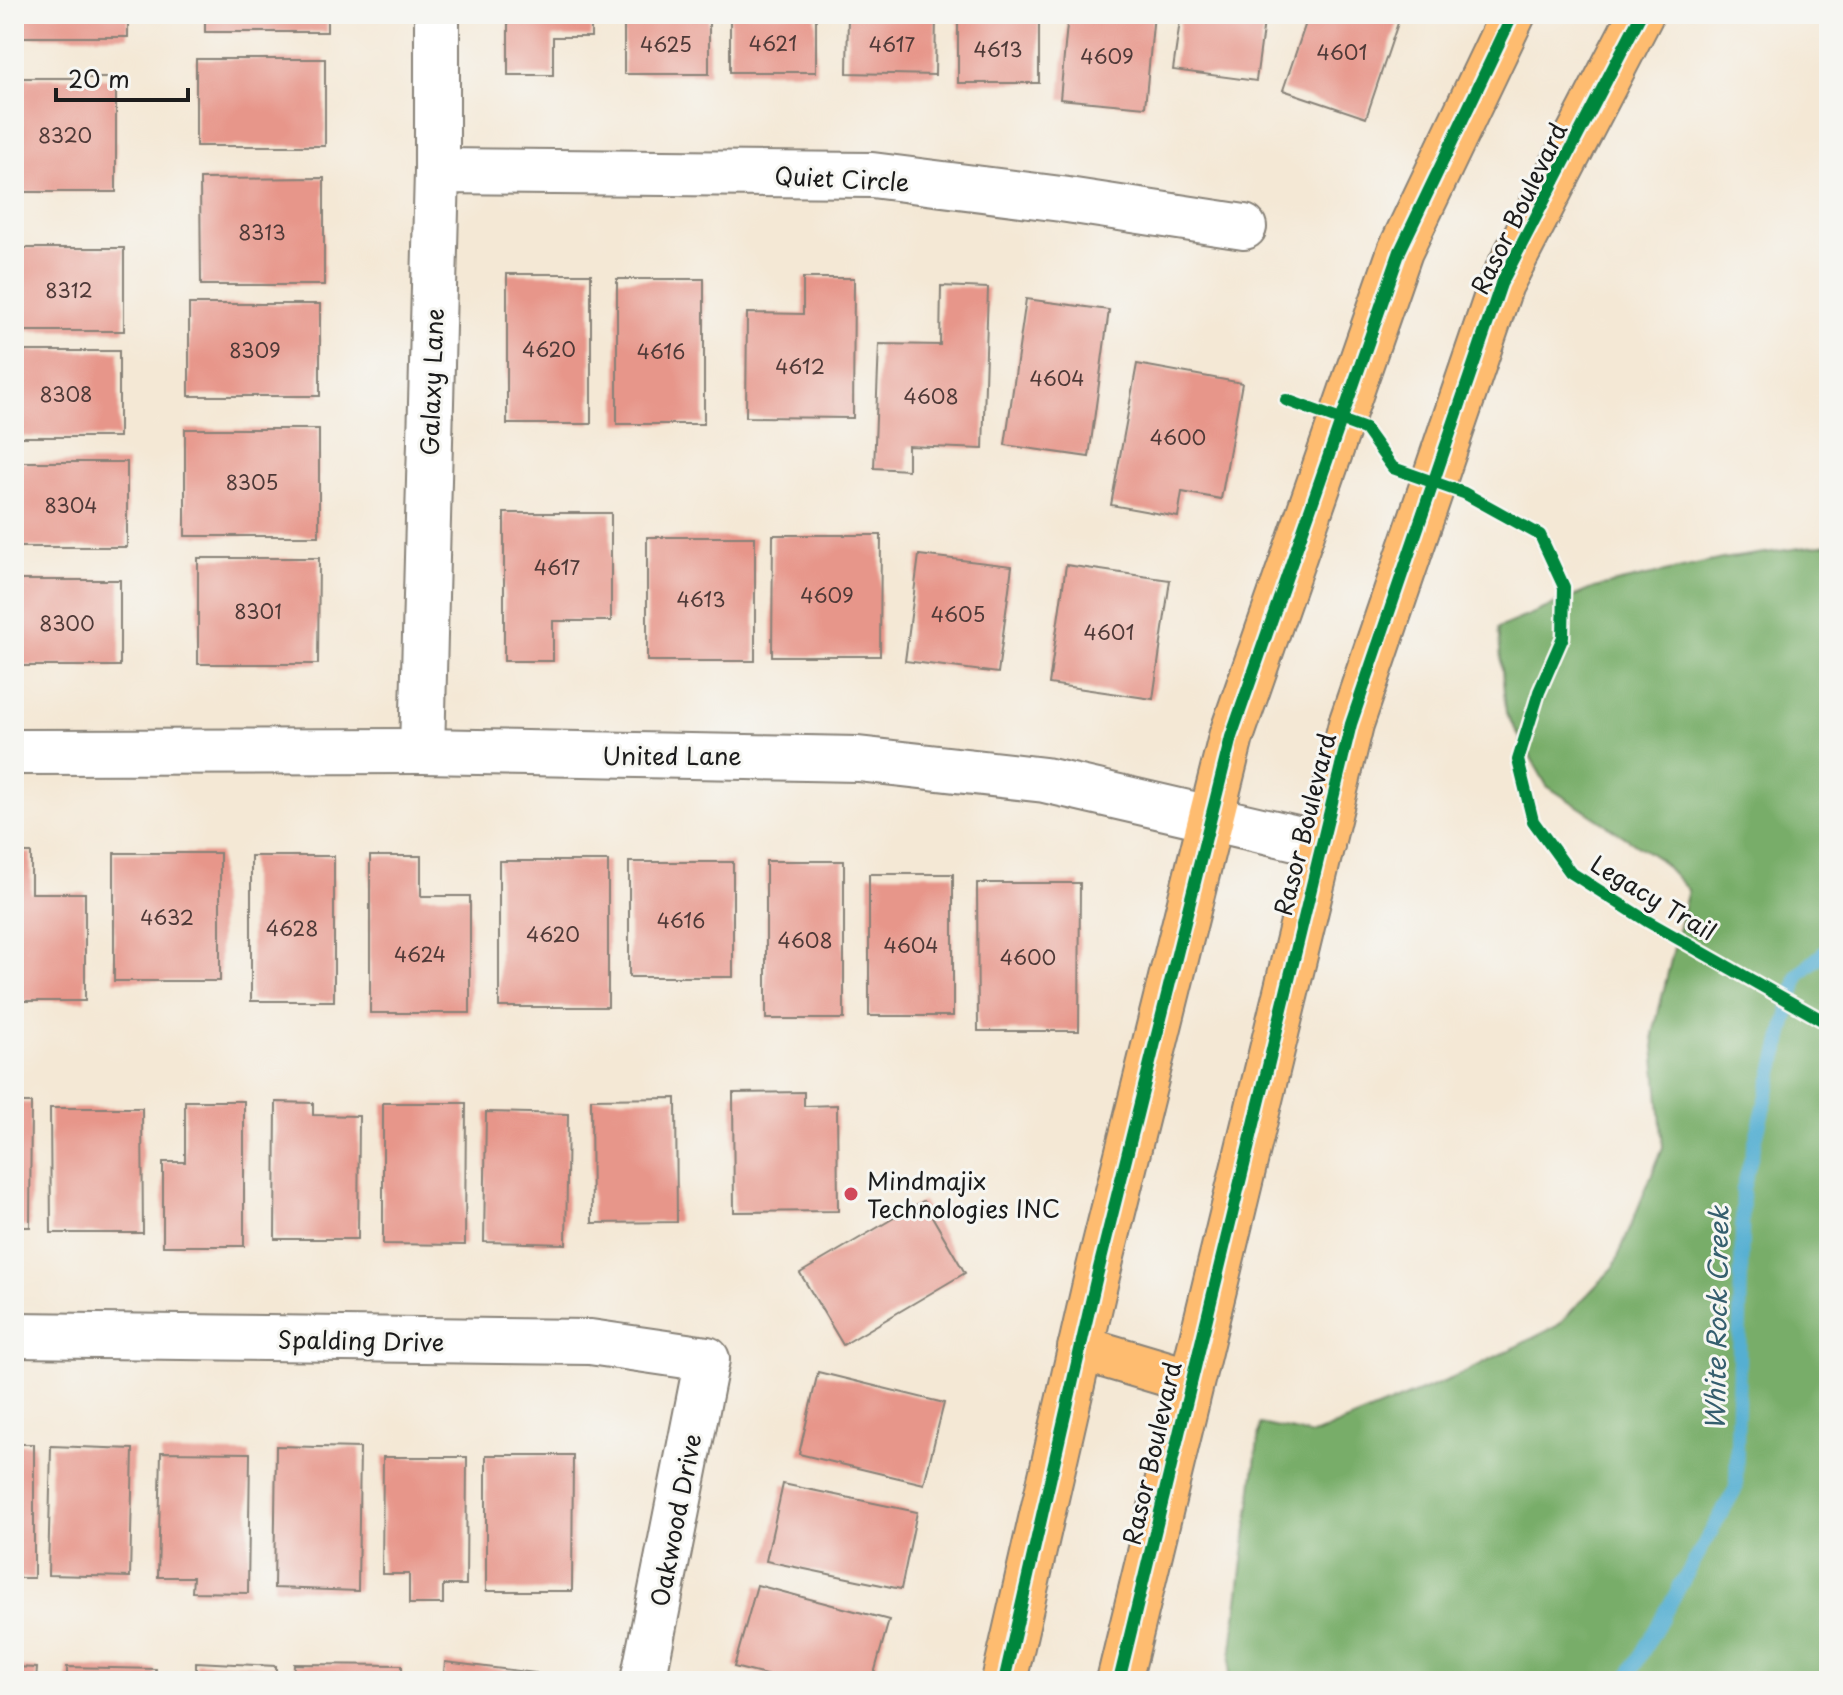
<svg xmlns="http://www.w3.org/2000/svg" width="1843" height="1695" font-family="'Playpen Sans',sans-serif">
<style>
.forest{fill:#78ad69;stroke:#4a6442;stroke-width:2}
.lines{fill:none;stroke-linecap:round;stroke-linejoin:round}
.stream{stroke:#54afd2;stroke-width:14}
.building{fill:#e7968a}
.minor-casing{stroke:#888278;stroke-width:48}
.major-casing{stroke:#888278;stroke-width:48}
.minor{stroke:#fff;stroke-width:44}
.major{stroke:#febc70;stroke-width:44}
.cycleway-casing{stroke:#f6f6f2;stroke-width:17}
.cycleway{stroke:#00873e;stroke-width:12}
.poi-dot{fill:#d1495b;stroke:#f6f6f2;stroke-width:3}
.labels{text-anchor:middle;dominant-baseline:central;stroke-width:6;stroke-linejoin:round;paint-order:stroke}
.number-label{font-size:20px;fill:#4f3a38}
.street-label{font-size:24px;fill:#1c1c1c;stroke:#f6f6f2}
.poi-label{font-size:24px;fill:#1c1c1c;stroke:#f6f6f2;text-anchor:start}
.water-label{font-size:26px;font-style:italic;fill:#355e6e;stroke:#f6f6f2}
</style>
<rect width="100%" height="100%" fill="#f6f6f2"/>
<filter id="ink" filterUnits="userSpaceOnUse"><feTurbulence type="fractalNoise" baseFrequency=".0125" numOctaves="2"/><feDisplacementMap in="SourceGraphic" scale="16" xChannelSelector="R" yChannelSelector="G"/><feConvolveMatrix kernelMatrix="1 2 1 2 8 2 1 2 1" color-interpolation-filters="sRGB"/></filter>
<filter id="wash" filterUnits="userSpaceOnUse"><feTurbulence type="fractalNoise" baseFrequency=".006" numOctaves="4" result="noise"/><feDisplacementMap in="SourceGraphic" scale="32" xChannelSelector="R" yChannelSelector="G"/><feGaussianBlur stdDeviation="1.8" result="paint"/><feColorMatrix in="noise" values="0 0 0 0 0 0 0 0 0 0 0 0 0 0 0 0 0 1.4 0 .05"/><feComposite in="paint" operator="in"/></filter>
<g filter="url(#wash)">
<rect width="100%" height="100%" fill="#f4e8d5"/>
<polygon class="forest" points="1829,544 1829,1681 1228,1681 1260,1424 1313,1435 1453,1378 1557,1326 1614,1267 1663,1147 1653,1034 1688,890 1660,860 1547,786 1506,713 1498,628 1594,588 1722,559"/>
<g class="lines">
<polyline class="stream" points="1626,1681 1736,1488 1743,1189 1798,975 1829,948"/>
</g>
<g id="blocks">
<g class="building">
<rect x="14" y="14" width="114" height="23"/>
<rect x="205" y="14" width="122" height="18"/>
<polygon points="508,14 591,14 591,37 553,37 553,75 508,75"/>
<rect x="624" y="14" width="85" height="60"/>
<rect x="730" y="14" width="86" height="58"/>
<polygon points="848,14 936,14 935,75 847,73"/>
<rect x="958" y="14" width="81" height="69"/>
<polygon points="1068,14 1154,14 1145,107 1060,99"/>
<polygon points="1181,14 1265,14 1256,81 1173,70"/>
<polygon points="1309,14 1401,14 1366,118 1283,90"/>
<rect x="196" y="59" width="129" height="87"/>
<rect x="14" y="78" width="102" height="114"/>
<polygon points="324,178 324,285 201,285 200,179"/>
<rect x="14" y="248" width="110" height="83"/>
<rect x="507" y="274" width="84" height="150"/>
<polygon points="803,278 854,278 853,418 746,417 747,313 803,314"/>
<rect x="617" y="279" width="87" height="145"/>
<polygon points="941,286 988,288 983,449 908,446 908,470 874,468 879,344 940,345"/>
<polygon points="1026,299 1109,310 1089,457 1005,445"/>
<rect x="189" y="304" width="131" height="92"/>
<rect x="14" y="351" width="105" height="86"/>
<polygon points="1137,364 1242,383 1221,499 1182,492 1178,517 1111,505"/>
<rect x="185" y="429" width="134" height="107"/>
<rect x="14" y="462" width="113" height="85"/>
<polygon points="504,513 611,513 611,621 553,621 553,661 504,661"/>
<polygon points="773,535 881,535 880,656 772,656"/>
<rect x="647" y="537" width="108" height="124"/>
<polygon points="919,555 1012,566 998,673 905,661"/>
<polygon points="198,558 319,558 318,664 198,664"/>
<polygon points="1066,565 1170,580 1153,699 1049,684"/>
<rect x="14" y="580" width="106" height="86"/>
<polygon points="14,853 31,853 31,893 85,893 85,1001 14,1001"/>
<rect x="114" y="853" width="106" height="128"/>
<rect x="251" y="856" width="83" height="145"/>
<polygon points="370,856 421,856 421,896 470,896 470,1013 370,1013"/>
<rect x="499" y="861" width="109" height="146"/>
<rect x="766" y="861" width="78" height="158"/>
<rect x="629" y="862" width="104" height="115"/>
<rect x="869" y="874" width="84" height="142"/>
<polygon points="977,883 1080,883 1079,1031 978,1031"/>
<polygon points="804,1092 804,1106 837,1105 838,1211 734,1212 733,1093"/>
<polygon points="676,1098 677,1222 592,1223 591,1099"/>
<polygon points="185,1101 244,1101 244,1246 163,1246 163,1162 185,1162"/>
<polygon points="276,1102 313,1103 313,1115 359,1116 358,1239 275,1239"/>
<polygon points="14,1103 31,1103 30,1227 14,1227"/>
<polygon points="383,1103 466,1103 465,1245 383,1244"/>
<polygon points="50,1108 142,1108 143,1233 51,1233"/>
<polygon points="486,1112 568,1114 566,1244 484,1242"/>
<polygon points="923,1201 965,1273 843,1345 800,1273"/>
<polygon points="818,1372 944,1403 924,1484 799,1454"/>
<rect x="14" y="1444" width="20" height="134"/>
<polygon points="51,1446 133,1449 130,1577 48,1575"/>
<polygon points="276,1446 360,1448 358,1591 274,1588"/>
<polygon points="161,1452 250,1453 248,1593 192,1592 193,1577 158,1577"/>
<polygon points="486,1455 573,1455 572,1591 486,1591"/>
<polygon points="383,1457 467,1457 466,1585 443,1585 443,1604 409,1604 409,1574 382,1574"/>
<polygon points="783,1484 917,1512 901,1589 766,1561"/>
<polygon points="757,1585 889,1620 872,1681 789,1681 734,1667"/>
<polygon points="196,1662 276,1666 276,1681 196,1681"/>
<polygon points="445,1662 536,1673 535,1681 443,1681"/>
<polygon points="294,1664 402,1665 402,1681 293,1681"/>
<polygon points="14,1667 37,1668 36,1681 14,1681"/>
<polygon points="67,1667 156,1669 155,1681 67,1681"/>
</g>
</g>
</g>
<g filter="url(#ink)">
<use href="#blocks" fill-opacity="0" stroke="#888278" stroke-width="2"/>
<g class="lines">
<g class="minor-casing">
<g id="minor">
<polyline points="437,171 872,175 1061,199 1244,227"/>
<polyline points="422,751 437,171 437,14"/>
<polyline points="14,752 422,751 858,759 1045,780 1322,844"/>
<polyline points="14,1335 590,1342 707,1359 643,1681"/>
</g>
</g>
<g class="major-casing">
<g id="major">
<polyline points="1080,1348 1191,1381"/>
<polyline points="1004,1681 1096,1280 1231,737 1400,251 1513,14"/>
<polyline points="1119,1681 1351,724 1501,284 1641,14"/>
</g>
</g>
<use href="#minor" class="minor"/>
<use href="#major" class="major"/>
<g class="cycleway-casing">
<g id="cycleway">
<polyline points="1286,400 1365,429 1393,468 1464,493 1540,535 1564,587 1563,637 1539,692 1518,760 1533,821 1570,872 1647,921 1829,1024"/>
<polyline points="1004,1681 1096,1280 1231,737 1400,251 1513,14"/>
<polyline points="1119,1681 1351,724 1501,284 1641,14"/>
</g>
</g>
<use href="#cycleway" class="cycleway"/>
</g>
</g>
<circle class="poi-dot" cx="851" cy="1194" r="8"/>
<g class="labels">
<g class="number-label">
<text x="773" y="43">4621</text>
<text x="666" y="44">4625</text>
<text x="892" y="44">4617</text>
<text x="998" y="49">4613</text>
<text x="1342" y="52">4601</text>
<text x="1107" y="56">4609</text>
<text x="65" y="135">8320</text>
<text x="262" y="232">8313</text>
<text x="69" y="290">8312</text>
<text x="549" y="349">4620</text>
<text x="255" y="350">8309</text>
<text x="661" y="351">4616</text>
<text x="800" y="366">4612</text>
<text x="1057" y="378">4604</text>
<text x="66" y="394">8308</text>
<text x="931" y="396">4608</text>
<text x="1178" y="437">4600</text>
<text x="252" y="482">8305</text>
<text x="71" y="505">8304</text>
<text x="557" y="567">4617</text>
<text x="827" y="595">4609</text>
<text x="701" y="599">4613</text>
<text x="258" y="611">8301</text>
<text x="958" y="614">4605</text>
<text x="67" y="623">8300</text>
<text x="1109" y="632">4601</text>
<text x="167" y="917">4632</text>
<text x="681" y="920">4616</text>
<text x="292" y="928">4628</text>
<text x="553" y="934">4620</text>
<text x="805" y="940">4608</text>
<text x="911" y="945">4604</text>
<text x="420" y="954">4624</text>
<text x="1028" y="957">4600</text>
</g>
<g class="street-label">
<text transform="translate(842 178) rotate(3)">Quiet Circle</text>
<text transform="translate(1518 208) rotate(-64)">Rasor Boulevard</text>
<text transform="translate(431 382) rotate(-88)">Galaxy Lane</text>
<text x="672" y="755">United Lane</text>
<text transform="translate(1304 824) rotate(-76)">Rasor Boulevard</text>
<text transform="translate(1654 897) rotate(31)">Legacy Trail</text>
<text transform="translate(361 1340) rotate(1)">Spalding Drive</text>
<text transform="translate(1151 1453) rotate(-77)">Rasor Boulevard</text>
<text transform="translate(675 1520) rotate(-79)">Oakwood Drive</text>
</g>
<g class="poi-label">
<text x="867" y="1180">Mindmajix<tspan x="867" dy="28">Technologies INC</tspan></text>
</g>
<g class="water-label">
<text transform="translate(1716 1318) rotate(-89)">White Rock Creek</text>
</g>
</g>
<rect width="1843" height="1695" fill="none" stroke="#f6f6f2" stroke-width="48"/>
<path d="M56 88v12h132v-12" fill="none" stroke="#1c1c1c" stroke-width="4"/>
<text x="68" y="88" font-size="24" fill="#1c1c1c" stroke="#f6f6f2" stroke-width="6" paint-order="stroke">20 m</text>
</svg>
